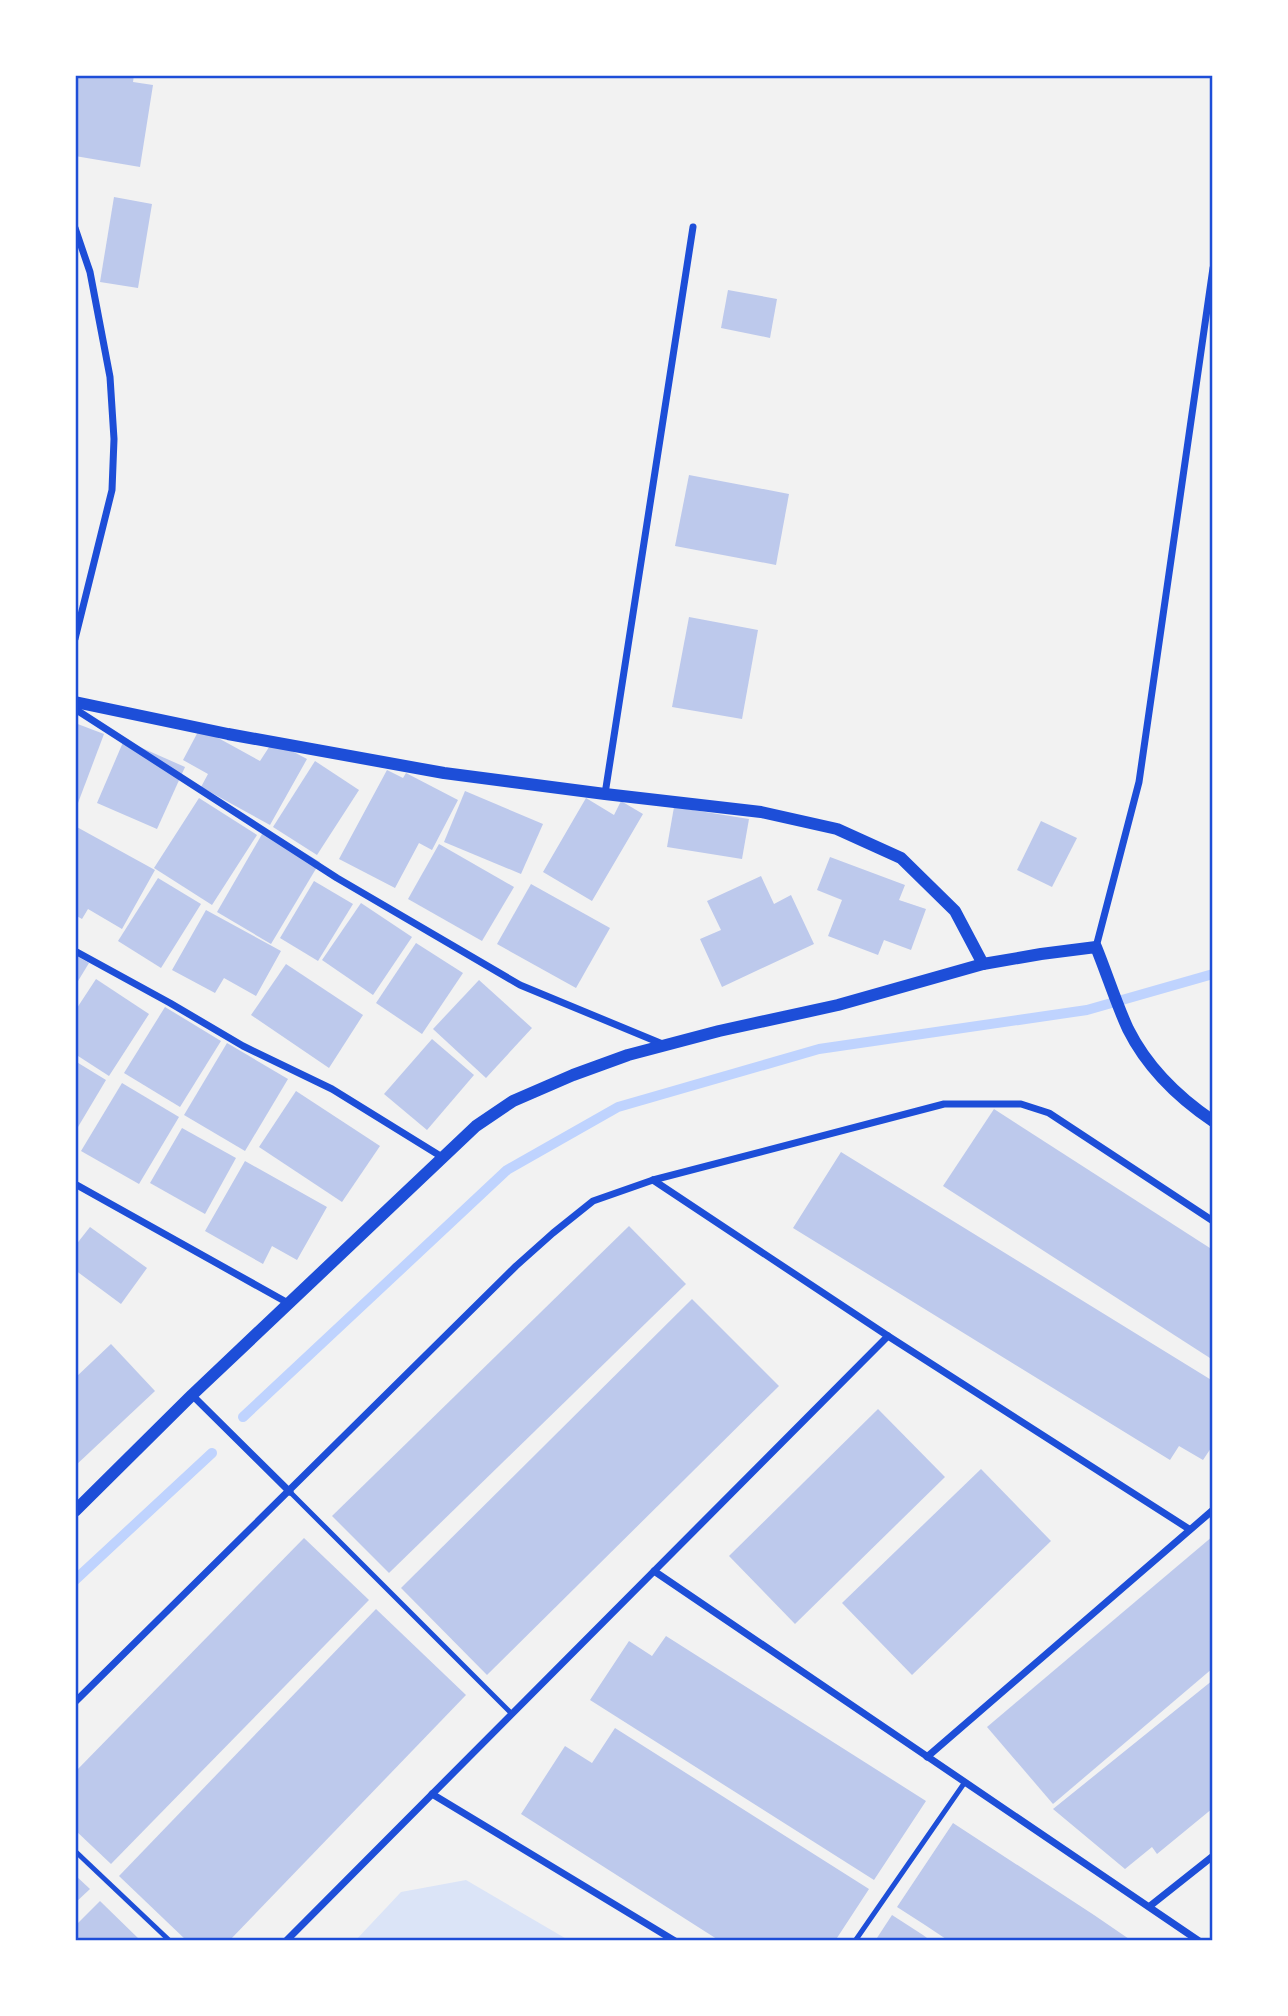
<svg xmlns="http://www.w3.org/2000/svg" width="1288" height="2016" font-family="'Crimson Pro',serif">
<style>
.green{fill:#dbe4f7}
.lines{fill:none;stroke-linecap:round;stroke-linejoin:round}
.stream{stroke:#bfd3fe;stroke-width:10}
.building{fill:#bdc9ec}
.service{stroke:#1d4ed8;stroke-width:5}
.minor{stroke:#1d4ed8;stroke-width:7}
.tertiary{stroke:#1d4ed8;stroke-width:12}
.neatline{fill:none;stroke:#1d4ed8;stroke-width:2.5}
</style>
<rect width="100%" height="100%" fill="#f2f2f2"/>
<polygon class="green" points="466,1880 570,1941 355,1941 401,1892"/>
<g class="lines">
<g class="stream">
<polyline points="243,1417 507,1170 618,1107 819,1049 1087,1010 1213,974"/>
<polyline points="75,1580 212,1453"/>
</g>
</g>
<g class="building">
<polygon points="75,75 134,75 133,82 153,85 140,167 75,156"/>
<polygon points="114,197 152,204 138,288 100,282"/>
<polygon points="728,290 777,299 770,338 721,328"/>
<polygon points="689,475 789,494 776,565 675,546"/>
<polygon points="689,617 758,630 742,719 672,707"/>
<polygon points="75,723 104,734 78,803 75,802"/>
<polygon points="200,728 260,761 273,741 307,759 270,825 201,787 208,774 183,760"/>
<polygon points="124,740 185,767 157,829 97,803"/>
<polygon points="315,761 359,790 317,855 273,827"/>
<polygon points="387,770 403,778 406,773 458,800 432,850 419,843 395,888 339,859"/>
<polygon points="465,791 543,824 521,874 444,842"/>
<polygon points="199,798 257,835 212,905 154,868"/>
<polygon points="586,798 614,815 621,801 643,814 592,901 543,872"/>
<polygon points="674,807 749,819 742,859 667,847"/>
<polygon points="1041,821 1077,838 1052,887 1017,870"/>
<polygon points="75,826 155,870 122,929 88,909 82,919 75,915"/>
<polygon points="265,829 320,862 271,944 217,912"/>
<polygon points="439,844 514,887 482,941 408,899"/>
<polygon points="830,857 905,885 899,900 926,909 911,950 884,940 878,955 828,936 842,900 817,890"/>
<polygon points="761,876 774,904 791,895 814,944 722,987 700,939 721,930 707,901"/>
<polygon points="158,878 201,904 161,968 118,941"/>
<polygon points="314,881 353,904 318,961 280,938"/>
<polygon points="531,884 610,928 576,988 497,944"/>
<polygon points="361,903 412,937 373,995 322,960"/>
<polygon points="206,910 281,951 256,996 224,978 215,993 172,970"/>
<polygon points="416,943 463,973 422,1034 376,1003"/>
<polygon points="75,955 89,963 75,986"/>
<polygon points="286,964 363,1015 329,1068 251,1015"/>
<polygon points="96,979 149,1014 109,1076 75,1054 75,1011"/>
<polygon points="479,980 532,1028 486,1078 433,1029"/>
<polygon points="165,1007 221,1041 180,1107 124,1073"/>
<polygon points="432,1039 474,1075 427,1130 384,1094"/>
<polygon points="227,1043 288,1079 245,1151 184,1115"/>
<polygon points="75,1061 106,1080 75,1132"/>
<polygon points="122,1083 179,1117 139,1184 81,1151"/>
<polygon points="296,1091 380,1146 342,1202 259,1147"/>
<polygon points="994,1109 1213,1250 1213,1360 943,1186"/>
<polygon points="182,1128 236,1158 205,1214 150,1183"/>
<polygon points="841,1152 1213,1381 1213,1445 1203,1460 1179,1446 1170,1460 793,1228"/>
<polygon points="245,1161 327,1207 297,1260 272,1246 263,1264 205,1231"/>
<polygon points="629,1226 686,1284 389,1573 332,1516"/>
<polygon points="90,1227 147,1268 121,1304 75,1270 75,1246"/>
<polygon points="692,1299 779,1386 487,1675 401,1588"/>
<polygon points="111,1344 155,1391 75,1466 75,1378"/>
<polygon points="878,1409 945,1477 795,1624 729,1556"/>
<polygon points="981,1469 1051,1541 912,1675 842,1603"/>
<polygon points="1213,1536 1213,1668 1053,1804 987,1727"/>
<polygon points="304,1538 369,1600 111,1864 75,1830 75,1772"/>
<polygon points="376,1609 466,1695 229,1941 187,1941 119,1876"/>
<polygon points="666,1636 926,1801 874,1880 590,1700 629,1641 652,1656"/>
<polygon points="1213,1680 1213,1808 1157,1854 1152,1847 1125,1869 1053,1809"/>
<polygon points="615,1728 869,1889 835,1941 720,1941 521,1814 565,1746 592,1763"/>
<polygon points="953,1823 1094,1915 1132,1941 949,1941 925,1925 897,1907"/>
<polygon points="75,1875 90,1889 75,1903"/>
<polygon points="100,1901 141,1941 75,1941 75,1926"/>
<polygon points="892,1915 923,1935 931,1941 875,1941"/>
</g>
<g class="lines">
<g class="service">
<polyline points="290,1492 512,1714"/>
<polyline points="75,1851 170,1941"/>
<polyline points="855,1941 965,1782"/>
</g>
<g class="minor">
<polyline points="75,228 90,272 110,377 114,439 112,490 75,639"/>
<polyline points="75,709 337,878 520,985 665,1045"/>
<polyline points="605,794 693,227"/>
<polyline points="1096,947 1139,782 1213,268"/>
<polyline points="75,951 170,1003 243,1046 332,1089 442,1157"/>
<polyline points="653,1180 888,1336 1189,1529"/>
<polyline points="75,1184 288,1303"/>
<polyline points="192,1395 290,1492"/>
<polyline points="654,1571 1199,1941"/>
<polyline points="75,1702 516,1266 553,1233 593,1201 653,1180 944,1104 1021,1104 1049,1113 1213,1221"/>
<polyline points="927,1757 1213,1510"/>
<polyline points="432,1794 675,1941"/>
<polyline points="1150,1906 1213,1856"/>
<polyline points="286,1941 888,1336"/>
</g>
<g class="tertiary">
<polyline points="75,702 228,734 444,773 605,794 761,812 837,829 901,858 955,911 983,964"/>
<path d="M75,1511L192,1395L476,1126L513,1101L573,1075L628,1055L719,1031L838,1005L983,964L1041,954L1096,947C1107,974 1116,1003 1128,1029C1147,1067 1179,1098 1213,1121"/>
</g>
</g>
<rect width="1288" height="2016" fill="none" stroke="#ffffff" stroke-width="154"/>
<rect x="77" y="77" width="1134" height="1862" class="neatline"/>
</svg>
